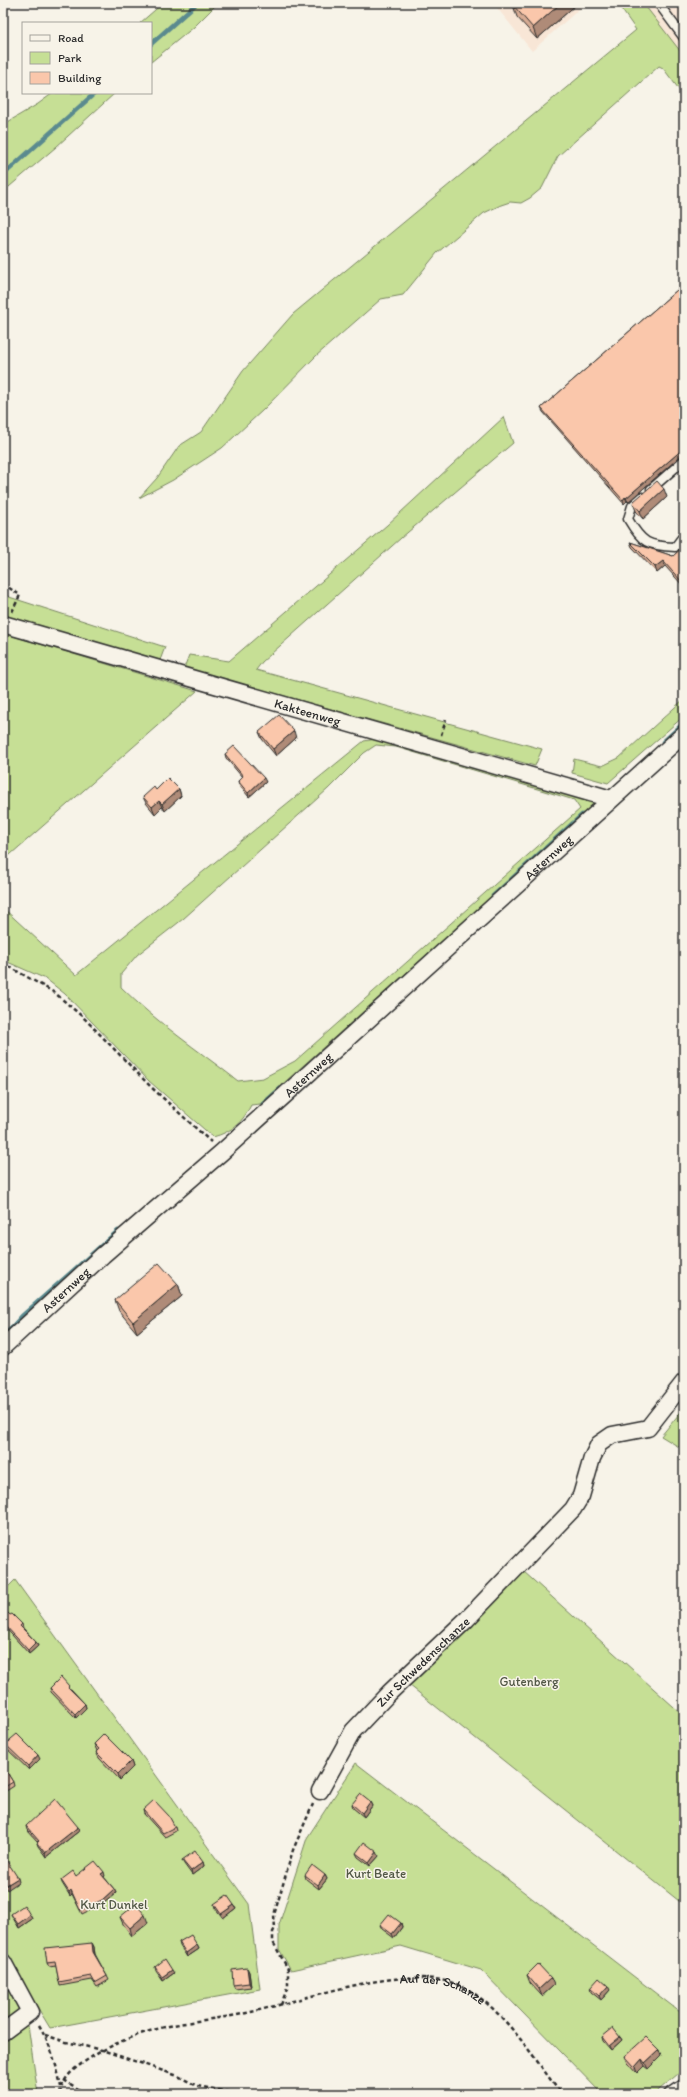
<svg xmlns="http://www.w3.org/2000/svg" width="687" height="2097" font-family="Itim,sans-serif">
<style>
.built{fill:#f8e6d6}
.green{fill:#c6df95;stroke:#788560;fill-rule:evenodd}
.lines{fill:none;stroke-linecap:round;stroke-linejoin:round}
.stream{stroke:#5a8a8f;stroke-width:4.5}
.service-casing{stroke:#2b2b2b;stroke-width:11}
.minor-casing{stroke:#2b2b2b;stroke-width:19}
.path{stroke:#2b2b2b;stroke-width:2.5;stroke-dasharray:4 3;stroke-linecap:butt}
.service{stroke:#f7f3e8;stroke-width:8}
.minor{stroke:#f7f3e8;stroke-width:16}
.wall{fill:#d7ab93;stroke:#2b2b2b}
.shaded-wall{fill:#af8b78;stroke:#2b2b2b}
.building{fill:#fac7ab;stroke:#2b2b2b}
.labels{text-anchor:middle;dominant-baseline:central;stroke-width:3;stroke-linejoin:round;paint-order:stroke}
.street-label{font-size:13px;fill:#2b2b2b;stroke:#f7f3e8}
.park-label{font-size:13px;fill:#525846;stroke:#f7f3e8}
</style>
<rect width="100%" height="100%" fill="#f7f3e8"/>
<filter id="ink" filterUnits="userSpaceOnUse"><feTurbulence type="fractalNoise" baseFrequency=".025" numOctaves="2"/><feDisplacementMap in="SourceGraphic" scale="8" xChannelSelector="R" yChannelSelector="G"/><feConvolveMatrix kernelMatrix="1 2 1 2 8 2 1 2 1" color-interpolation-filters="sRGB"/></filter>
<g filter="url(#ink)">
<g class="built">
<polygon points="493,3 586,3 532,51"/>
<polygon points="622,3 684,3 684,83"/>
</g>
<g class="green">
<polygon points="163,3 218,3 194,27 151,62 151,23 140,23"/>
<polygon points="617,3 643,3 684,56 684,96 663,68 659,66 558,156 542,188 530,198 521,203 510,202 501,205 484,213 437,253 403,295 381,299 316,356 263,410 222,448 173,480 139,498 157,478 179,446 201,432 243,371 293,314 636,30"/>
<polygon points="53,93 115,93 56,147 3,192 3,127 6,123 38,104"/>
<polygon points="504,417 513,443 401,538 262,662 256,670 542,749 535,766 184,668 189,655 229,661 387,525"/>
<polygon points="3,595 165,647 159,663 3,619"/>
<polygon points="3,633 197,691 3,861"/>
<polygon points="684,699 684,716 608,783 572,773 574,759 602,766 619,758"/>
<path d="M381,738L594,802V808L532,860L276,1090L260,1104L251,1105C243,1122 232,1132 213,1137L149,1081L65,994L46,979L3,960V908L76,975L364,741ZM376,745L396,747L561,796L574,800L580,809L295,1061L263,1078L238,1081C198,1050 157,1023 121,987V974L137,955L183,919L328,789L364,753Z"/>
<polygon points="684,1408 684,1450 661,1436"/>
<polygon points="523,1571 684,1716 684,1905 409,1685"/>
<polygon points="15,1580 249,1904 260,1989 50,2028 3,1950 3,1592"/>
<polygon points="356,1763 684,2015 684,2069 654,2094 602,2094 481,1970 401,1946 291,1970 279,1949 279,1925 307,1838"/>
<polygon points="3,1980 21,2009 3,2023"/>
<polygon points="27,2018 38,2094 3,2094 3,2036"/>
</g>
<g class="lines">
<g class="stream">
<polyline points="151,44 197,3"/>
<polyline points="3,175 95,93"/>
<polyline points="663,742 684,723"/>
<polyline points="493,896 582,815"/>
<polyline points="263,1104 280,1089"/>
<polyline points="4,1336 22,1316 118,1231"/>
</g>
<g class="service-casing">
<g id="service">
<polyline points="658,3 684,38"/>
<polyline points="651,489 684,460"/>
<path d="M642,497L632,506L628,519C642,543 648,546 675,547L684,535"/>
<polyline points="668,2094 684,2083"/>
</g>
</g>
<g class="minor-casing">
<g id="minor">
<path id="s2" d="M3,624L611,799"/>
<path id="s3" d="M3,1347L103,1255L222,1152L684,734"/>
<path id="s4" d="M320,1791L353,1731L389,1693L467,1619L573,1509L581,1496L592,1458L599,1444L612,1435L648,1428L684,1382"/>
<polyline points="3,1962 30,2012 3,2032"/>
</g>
</g>
<g class="path">
<polyline points="3,584 20,595 12,612"/>
<polyline points="441,735 446,720"/>
<polyline points="3,963 55,993 85,1019 151,1087 211,1142"/>
<polyline points="281,2005 288,1986 288,1969 273,1942 273,1932 275,1928 274,1915 293,1850 313,1804"/>
<path d="M39,2025C50,2043 57,2066 61,2087"/>
<polyline points="45,2035 66,2042 102,2050 178,2076 197,2086 240,2094"/>
<polyline points="64,2080 86,2094"/>
<path id="s1" d="M60,2094C63,2076 75,2068 90,2058C115,2042 144,2031 174,2025C199,2020 226,2018 251,2012C309,1999 395,1965 453,1983C495,1996 535,2059 561,2094"/>
</g>
<use href="#service" class="service"/>
<use href="#minor" class="minor"/>
</g>
<g class="wall">
<polygon points="516,3 578,3 537,39 517,17 513,5"/>
<polygon points="684,284 684,453 628,502 627,501 624,504 543,412 541,408"/>
<polygon points="667,497 643,519 636,511 633,503"/>
<polygon points="630,542 673,556 684,546 684,587 665,566 657,573 632,547"/>
<polygon points="259,732 296,738 276,756 262,739"/>
<polygon points="225,754 266,782 249,797 239,785 238,781 242,777 226,758"/>
<polygon points="179,789 181,796 165,811 162,807 155,814 146,803 143,797 156,790"/>
<polygon points="178,1284 182,1296 137,1333 119,1311 115,1300"/>
<polygon points="3,1612 10,1615 22,1624 23,1628 36,1642 38,1646 29,1654 3,1625"/>
<polygon points="50,1688 71,1689 85,1704 86,1708 76,1718 51,1692"/>
<polygon points="5,1744 40,1759 29,1770 6,1748"/>
<polygon points="94,1744 131,1761 133,1767 120,1780 99,1758 96,1752 97,1751"/>
<polygon points="3,1766 13,1782 14,1786 3,1793"/>
<polygon points="370,1802 372,1806 364,1817 353,1808 352,1804"/>
<polygon points="143,1810 175,1827 176,1831 165,1837 144,1814"/>
<polygon points="26,1826 78,1827 79,1831 46,1857 38,1846 37,1843 38,1842 27,1830"/>
<polygon points="356,1853 379,1856 370,1866 358,1857"/>
<polygon points="182,1860 203,1862 204,1866 192,1875 184,1864"/>
<polygon points="305,1875 325,1875 327,1879 319,1889 306,1879"/>
<polygon points="76,1876 105,1876 104,1877 114,1889 116,1893 104,1903 82,1914 72,1894 70,1896 62,1883 61,1880"/>
<polygon points="214,1904 234,1905 236,1908 223,1918 215,1908"/>
<polygon points="11,1914 30,1915 32,1919 19,1928 13,1918"/>
<polygon points="120,1917 148,1923 132,1936 123,1924"/>
<polygon points="401,1923 402,1927 394,1938 382,1929 380,1925"/>
<polygon points="179,1942 197,1945 199,1949 187,1957 180,1946"/>
<polygon points="92,1943 94,1947 95,1954 107,1976 109,1980 97,1987 92,1980 60,1986 59,1982 56,1966 49,1967 47,1963"/>
<polygon points="155,1967 174,1973 163,1981 156,1971"/>
<polygon points="247,1968 249,1972 251,1987 235,1989 233,1985"/>
<polygon points="527,1975 554,1985 542,1996 530,1983"/>
<polygon points="590,1988 610,1990 601,2000 591,1992"/>
<polygon points="602,2037 620,2037 622,2040 611,2050 603,2041"/>
<polygon points="625,2056 661,2056 648,2069 644,2066 637,2073 628,2063"/>
</g>
<g class="shaded-wall">
<polygon points="561,3 578,3 537,39 533,28"/>
<polygon points="684,448 684,453 628,502 626,498"/>
<polygon points="664,489 667,497 643,519 640,511"/>
<polygon points="625,497 627,501 624,504 623,500"/>
<polygon points="663,561 665,566 657,573 655,567"/>
<polygon points="294,731 296,738 276,756 273,749"/>
<polygon points="264,778 266,782 249,797 248,793"/>
<polygon points="179,789 181,796 165,811 162,804"/>
<polygon points="159,801 162,807 155,814 152,807"/>
<polygon points="178,1284 182,1296 137,1333 133,1322"/>
<polygon points="36,1642 38,1646 29,1654 28,1650"/>
<polygon points="85,1704 86,1708 76,1718 75,1714"/>
<polygon points="38,1755 40,1759 29,1770 28,1766"/>
<polygon points="131,1761 133,1767 120,1780 118,1774"/>
<polygon points="370,1802 372,1806 364,1817 362,1813"/>
<polygon points="78,1827 79,1831 46,1857 45,1853"/>
<polygon points="377,1852 379,1856 370,1866 369,1863"/>
<polygon points="203,1862 204,1866 192,1875 191,1871"/>
<polygon points="104,1872 105,1876 102,1878 101,1874"/>
<polygon points="325,1875 327,1879 319,1889 318,1885"/>
<polygon points="18,1878 19,1882 7,1890 5,1886"/>
<polygon points="114,1889 116,1893 104,1903 102,1900"/>
<polygon points="71,1890 72,1894 70,1896 69,1892"/>
<polygon points="234,1905 236,1908 223,1918 221,1914"/>
<polygon points="30,1915 32,1919 19,1928 18,1924"/>
<polygon points="145,1915 148,1923 132,1936 130,1928"/>
<polygon points="401,1923 402,1927 394,1938 392,1934"/>
<polygon points="92,1943 94,1947 95,1956 93,1952"/>
<polygon points="197,1945 199,1949 187,1957 186,1953"/>
<polygon points="247,1968 249,1972 251,1987 249,1983"/>
<polygon points="172,1970 174,1973 163,1981 162,1977"/>
<polygon points="551,1978 554,1985 542,1996 539,1989"/>
<polygon points="608,1986 610,1990 601,2000 599,1996"/>
<polygon points="620,2037 622,2040 611,2050 609,2046"/>
<polygon points="659,2050 661,2056 648,2069 645,2063"/>
<polygon points="642,2059 644,2066 637,2073 635,2067"/>
</g>
<g class="building">
<polygon points="516,3 561,3 533,28 513,5"/>
<polygon points="684,284 684,448 626,498 625,497 623,500 541,408"/>
<polygon points="657,481 664,489 640,511 633,503 634,501"/>
<polygon points="630,542 673,556 684,546 684,584 663,561 655,567"/>
<polygon points="279,715 294,731 273,749 259,732"/>
<polygon points="234,746 264,778 248,793 238,781 243,776 225,754"/>
<polygon points="168,778 179,789 162,804 159,801 152,807 143,797 154,787 156,790"/>
<polygon points="159,1263 178,1284 133,1322 115,1300"/>
<polygon points="5,1610 10,1615 12,1614 22,1624 20,1626 36,1642 28,1650 3,1623 3,1612"/>
<polygon points="61,1677 69,1686 68,1687 85,1704 75,1714 50,1688"/>
<polygon points="17,1734 38,1755 28,1766 5,1744"/>
<polygon points="104,1734 131,1761 118,1774 96,1752 99,1749 94,1744"/>
<polygon points="3,1766 13,1782 3,1788"/>
<polygon points="360,1794 370,1802 362,1813 352,1804"/>
<polygon points="55,1799 78,1827 45,1853 37,1843 39,1841 26,1826"/>
<polygon points="154,1800 169,1816 175,1827 163,1833 143,1810"/>
<polygon points="364,1842 377,1852 369,1863 356,1853"/>
<polygon points="195,1851 203,1862 191,1871 182,1860"/>
<polygon points="3,1855 18,1878 5,1886 3,1883"/>
<polygon points="95,1861 104,1872 101,1874 114,1889 102,1900 80,1910 71,1890 69,1892 61,1880 73,1871 76,1876"/>
<polygon points="312,1865 325,1875 318,1885 305,1875"/>
<polygon points="227,1895 234,1905 221,1914 214,1904"/>
<polygon points="136,1904 145,1915 130,1928 120,1917"/>
<polygon points="24,1905 30,1915 18,1924 11,1914"/>
<polygon points="389,1914 401,1923 392,1934 380,1925"/>
<polygon points="191,1935 197,1945 186,1953 179,1942"/>
<polygon points="92,1943 93,1952 107,1976 95,1983 91,1976 59,1982 55,1962 47,1963 45,1948"/>
<polygon points="165,1959 172,1970 162,1977 155,1967"/>
<polygon points="538,1964 551,1978 539,1989 527,1975"/>
<polygon points="247,1968 249,1983 233,1985 232,1970"/>
<polygon points="599,1978 608,1986 599,1996 590,1988"/>
<polygon points="613,2028 620,2037 609,2046 602,2037"/>
<polygon points="646,2037 659,2050 645,2063 642,2059 635,2067 625,2056"/>
</g>
</g>
<g class="labels">
<g class="street-label">
<text stroke="none"><textPath href="#s2" startOffset="317">Kakteenweg</textPath></text>
<text stroke="none"><textPath href="#s3" startOffset="733">Asternweg</textPath></text>
<text stroke="none"><textPath href="#s3" startOffset="409">Asternweg</textPath></text>
<text stroke="none"><textPath href="#s3" startOffset="85">Asternweg</textPath></text>
<text stroke="none"><textPath href="#s4" startOffset="167">Zur Schwedenschanze</textPath></text>
<text stroke="none"><textPath href="#s1" startOffset="415">Auf der Schanze</textPath></text>
</g>
<g class="park-label">
<text x="529" y="1681">Gutenberg</text>
<text x="376" y="1873">Kurt Beate</text>
<text x="114" y="1904">Kurt Dunkel</text>
</g>
</g>
<rect width="687" height="2097" fill="none" stroke="#f7f3e8" stroke-width="16"/>
<rect x="8" y="8" width="671" height="2081" fill="none" stroke="#2b2b2b" stroke-width="1.5" filter="url(#ink)"/>
<rect x="22" y="22" width="130" height="72" fill="#f7f3e8" stroke="#a5a39c"/>
<rect x="30" y="35" width="20" height="6" fill="#f7f3e8" stroke="#a5a39c"/>
<text x="58" y="42" font-size="12" fill="#2b2b2b">Road</text>
<rect x="30" y="52" width="20" height="12" fill="#c6df95" stroke="#a5a39c"/>
<text x="58" y="62" font-size="12" fill="#2b2b2b">Park</text>
<rect x="30" y="72" width="20" height="12" fill="#fac7ab" stroke="#a5a39c"/>
<text x="58" y="82" font-size="12" fill="#2b2b2b">Building</text>
</svg>
